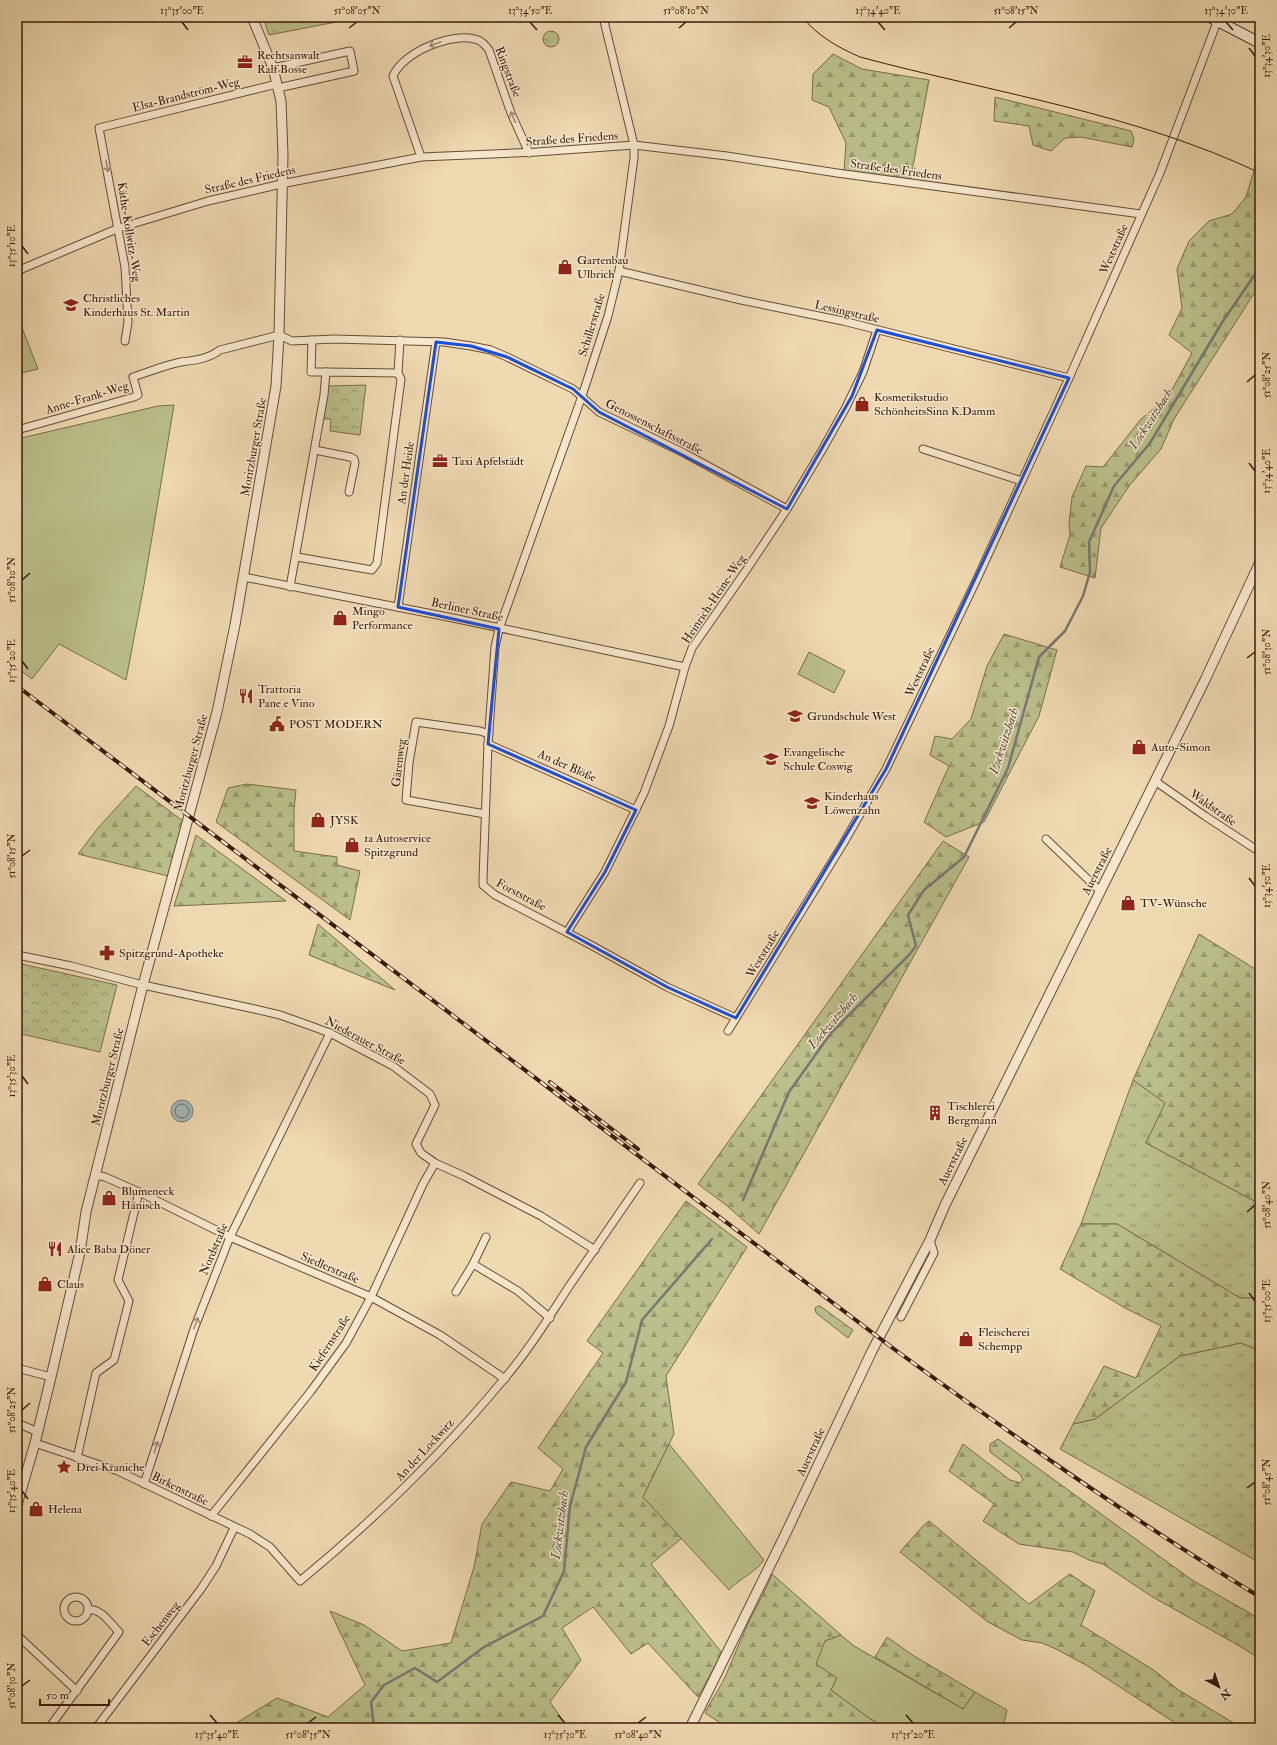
<svg xmlns="http://www.w3.org/2000/svg" width="1277" height="1745" font-family="'IM FELL Double Pica',serif">
<style>
.grass{fill:url(#grass-tufts);stroke:#7b6c4c}
.forest{fill:url(#forest-firs);stroke:#7b6c4c}
.park{fill:url(#park-crowns);stroke:#7b6c4c}
.garden{fill:#babf8b;stroke:#7b6c4c}
.water{fill:#a0b7b8;stroke:#787874}
.lines{fill:none;stroke-linecap:round;stroke-linejoin:round}
.shore{stroke:#6e6862;stroke-width:1}
.stream{stroke:#787874;stroke-width:2.5}
.minor-casing{stroke:#694a36;stroke-width:9}
.tertiary-casing{stroke:#694a36;stroke-width:11}
.secondary-casing{stroke:#3c1a0d;stroke-width:12}
.minor{stroke:#f5e6cc;stroke-width:7}
.tertiary{stroke:#f5e6cc;stroke-width:9}
.secondary{stroke:#f5e6cc;stroke-width:10}
.tram{stroke:#3c1a0d;stroke-width:1}
.rail-casing{stroke:#3c1a0d;stroke-width:4}
.rail{stroke:#f5e6cc;stroke-width:2.5;stroke-dasharray:8;stroke-linecap:butt}
.oneway{stroke:#a28a76}
.marked{fill:none;stroke:#1d4ed8;stroke-width:3;stroke-linejoin:round}
.ticks{fill:none;stroke:#3c1a0d;stroke-width:1.5}
.labels{text-anchor:middle;dominant-baseline:central;stroke-width:3;stroke-linejoin:round;paint-order:stroke}
.poi-label{font-size:12px;fill:#3c1a0d;stroke:#f5e6cc;text-anchor:start}
.street-label{font-size:12px;fill:#3c1a0d;stroke:#f5e6cc}
.water-label{font-size:13px;font-style:italic;fill:#5a4940;stroke:#f5e6cc}
.neatline{fill:none;stroke:#3c1a0d;stroke-width:1.5}
.ticks-label{font-size:10px;text-anchor:middle;fill:#3c1a0d}
</style>
<defs>
<pattern id="grass-tufts" width="24" height="20" patternUnits="userSpaceOnUse"><rect width="24" height="20" fill="#babf8b"/><path d="M3 7l-1-3M5 7V3M7 7l1-3M15 17l-1-3M17 17v-4M19 17l1-3" fill="none" stroke="#989a70"/></pattern>
<pattern id="forest-firs" width="22" height="20" patternUnits="userSpaceOnUse"><rect width="22" height="20" fill="#babf8b"/><path d="M5 1l3.5 6h-7zM16 11l3.5 6h-7z" fill="#989a70"/></pattern>
<pattern id="park-crowns" width="20" height="18" patternUnits="userSpaceOnUse"><rect width="20" height="18" fill="#babf8b"/><path d="M2 6a3 3 0 1 1 6 0M12 15a3 3 0 1 1 6 0" fill="none" stroke="#989a70"/></pattern>
</defs>
<rect width="100%" height="100%" fill="#efd9b1"/>
<filter id="stains"><feTurbulence type="fractalNoise" baseFrequency=".005" numOctaves="4"/><feColorMatrix values="0 0 0 0 .2 0 0 0 0 .09 0 0 0 0 .02 0 0 0 .5 -.17"/></filter>
<radialGradient id="worn" r=".72"><stop offset=".6" stop-color="#630" stop-opacity="0"/><stop offset="1" stop-color="#630" stop-opacity=".3"/></radialGradient>
<g class="grass">
<polygon points="1133,1080 1166,1103 1146,1143 1260,1204 1260,1298 1240,1298 1117,1224 1081,1224"/>
<polygon points="818,1306 820,1306 853,1330 848,1338 816,1313 815,1308"/>
<polygon points="1241,1343 1260,1351 1260,1563 1060,1449 1073,1424 1095,1419 1180,1356"/>
</g>
<g class="forest">
<polygon points="833,54 862,69 929,80 910,182 844,172 846,143 829,107 812,100 813,74"/>
<polygon points="995,97 1131,131 1134,139 1132,147 1081,137 1065,138 1051,151 1033,145 1029,126 994,121"/>
<polygon points="1260,151 1260,284 1174,419 1161,449 1129,486 1101,528 1095,578 1060,567 1070,535 1069,523 1072,497 1086,466 1103,467 1141,419 1168,397 1192,353 1169,335 1182,308 1177,269 1189,241 1209,221 1232,214 1246,197"/>
<polygon points="1004,634 1057,650 1039,716 984,822 946,837 924,822 949,766 930,755 935,736 952,739 971,719 987,666"/>
<polygon points="247,784 296,790 294,810 294,851 337,857 337,865 360,871 350,920 216,822 228,788"/>
<polygon points="136,786 183,821 168,876 78,854 98,828"/>
<polygon points="196,835 286,901 174,906"/>
<polygon points="943,841 969,857 759,1234 726,1205 698,1184"/>
<polygon points="318,924 395,990 309,955"/>
<polygon points="1199,934 1260,972 1260,1204 1146,1143 1165,1103 1133,1080"/>
<polygon points="686,1201 747,1247 666,1376 674,1434 643,1497 682,1538 651,1564 722,1653 698,1697 648,1643 631,1654 593,1607 562,1628 581,1660 550,1702 568,1728 228,1728 277,1698 328,1717 365,1685 330,1611 364,1625 402,1651 451,1643 474,1567 482,1524 511,1482 550,1491 563,1469 538,1448 603,1353 587,1341"/>
<polygon points="1081,1224 1117,1224 1240,1298 1260,1298 1260,1351 1241,1343 1180,1356 1095,1419 1073,1424 1104,1366 1136,1378 1161,1326 1125,1308 1060,1269"/>
<polygon points="998,1439 1192,1580 1260,1619 1260,1659 1243,1648 1151,1596 1103,1564 1089,1560 1073,1552 1019,1544 983,1521 994,1504 949,1471 963,1444 1010,1480 1020,1483 1023,1480 1020,1474 990,1452 990,1444"/>
<polygon points="929,1521 1029,1604 1070,1574 1095,1591 1081,1625 1155,1671 1177,1689 1242,1728 1183,1728 1086,1665 1056,1649 1042,1643 1022,1640 988,1622 900,1552 922,1527"/>
<path d="M772,1574L841,1635L825,1641L837,1678L831,1690L869,1718L887,1728H728L705,1713C711,1700 721,1687 726,1675C734,1656 742,1637 750,1619C758,1604 766,1590 772,1574Z"/>
<polygon points="887,1637 914,1656 975,1692 963,1709 875,1657"/>
</g>
<g class="park">
<polygon points="263,17 362,17 269,35"/>
<circle cx="551" cy="39" r="8"/>
<polygon points="366,385 360,435 330,431 331,419 323,419 328,386"/>
<polygon points="17,963 117,985 100,1052 17,1033"/>
</g>
<g class="garden">
<polygon points="17,315 38,369 17,374"/>
<polygon points="174,405 144,585 126,680 59,644 32,679 17,668 17,439 158,406"/>
<polygon points="809,652 845,671 834,693 798,674"/>
<path d="M669,1444L764,1560C755,1573 740,1578 729,1590L643,1497Z"/>
<polygon points="841,1635 854,1646 963,1709 975,1692 1007,1710 1003,1728 887,1728 869,1718 831,1690 837,1678 816,1664 825,1641"/>
</g>
<circle class="water" cx="182" cy="1111" r="11"/>
<g class="lines">
<circle class="shore" cx="182" cy="1111" r="7"/>
<g class="stream">
<polyline points="743,1200 789,1092 831,1033 909,955 916,946 908,915 924,890 964,857 1008,768 1039,657 1065,631 1083,596 1090,572 1089,542 1114,486 1150,443 1223,321 1260,267"/>
<polyline points="374,1728 371,1702 384,1685 415,1668 437,1682 484,1647 543,1616 564,1571 570,1506 586,1447 626,1382 642,1320 712,1239"/>
</g>
<g class="minor-casing">
<g id="minor">
<polyline points="603,17 634,145 634,158 619,271 608,316 582,396 499,629 495,647 488,744 483,879 483,885 495,895 589,944 667,987 736,1018"/>
<polyline points="273,68 350,51 354,71 278,88"/>
<path d="M421,157L393,76C403,52 453,31 478,40C483,42 486,46 489,50L511,113L529,153"/>
<polyline points="17,271 119,228 208,201 281,184 421,157 537,152 634,145 727,156 837,173 1141,214"/>
<polyline points="619,271 741,300 843,321 1069,378"/>
<polyline points="312,340 311,372 326,372"/>
<polyline points="125,341 128,322 125,267 99,128 277,84"/>
<path d="M17,430L134,397L138,395L133,377C149,372 165,365 181,362C196,360 208,359 220,350L279,335L292,341L334,339L444,342L471,346L491,350L507,357L573,389L599,412L684,453L787,509"/>
<polyline points="923,449 1022,481"/>
<polyline points="315,450 350,457 354,459 355,463 349,492"/>
<polyline points="297,557 372,570 377,563 401,379 398,373 400,340"/>
<polyline points="244,577 453,618 685,667"/>
<polyline points="290,587 324,395 326,372 398,373"/>
<polyline points="398,607 436,342"/>
<polyline points="488,744 636,810"/>
<polyline points="1155,781 1205,816 1260,852"/>
<polyline points="485,814 406,800 409,763 416,722 480,731 489,734"/>
<polyline points="1046,839 1100,891"/>
<polyline points="567,932 605,872 644,793 669,726 685,667 692,648 745,572 787,509 821,452 845,409 863,372 877,330"/>
<polyline points="17,955 71,966 143,985 250,1008 280,1015 311,1026 330,1033 393,1066 430,1094 435,1105 416,1144 421,1153 435,1163 464,1176 541,1216 595,1250"/>
<polyline points="728,1031 843,844 886,769 977,579 1069,378 1160,173 1217,22"/>
<polyline points="96,1175 105,1177 139,1192 230,1237 371,1297 440,1335 505,1379"/>
<polyline points="473,1264 518,1291 550,1318"/>
<polyline points="456,1292 473,1264 486,1237"/>
<polyline points="901,1317 934,1253 930,1240"/>
<polyline points="17,1368 51,1377"/>
<polyline points="17,1423 38,1432"/>
<path d="M35,1443L118,1471L250,1534L270,1547L300,1581C374,1520 443,1453 504,1379C529,1350 549,1317 570,1285C593,1251 617,1217 640,1183"/>
<polyline points="77,1458 96,1373 114,1360 129,1301 118,1280 139,1192"/>
<polyline points="144,1484 194,1329 230,1237 330,1033"/>
<polyline points="211,1516 311,1391 346,1343 371,1297 423,1184 435,1163"/>
<circle cx="76" cy="1609" r="12"/>
<polyline points="17,1635 77,1691"/>
<path d="M49,1728L119,1632C111,1624 100,1607 88,1610"/>
<polyline points="96,1728 201,1589 216,1566 234,1528"/>
</g>
</g>
<g class="tertiary-casing">
<g id="tertiary">
<polyline points="17,1505 35,1443 51,1377 80,1252 86,1212 143,985 217,712 235,625 276,386 279,335 283,155 281,101 273,68 252,17"/>
<polyline points="690,1728 785,1535 872,1351 930,1240 945,1205 1205,680 1260,562"/>
</g>
</g>
<g class="secondary-casing">
<polyline id="secondary" points="1210,17 1260,43"/>
</g>
<use href="#minor" class="minor"/>
<use href="#tertiary" class="tertiary"/>
<use href="#secondary" class="secondary"/>
<path class="tram" d="M802,17C818,36 837,47 860,57C994,93 1134,113 1260,173"/>
<g class="rail-casing">
<g id="rail">
<path d="M17,686L894,1349C1013,1436 1134,1521 1260,1597"/>
<polyline points="550,1082 638,1149"/>
</g>
</g>
<use href="#rail" class="rail"/>
</g>
<defs><path id="oneway-shaft" d="M-6 0H5M1.5-3L5.5 0L1.5 3" fill="none" stroke-width="1.6" stroke-linecap="round" stroke-linejoin="round"/></defs>
<g class="oneway">
<use href="#oneway-shaft" transform="translate(435 44) rotate(160)"/>
<use href="#oneway-shaft" transform="translate(513 117) rotate(-114)"/>
<use href="#oneway-shaft" transform="translate(107 166) rotate(79)"/>
<use href="#oneway-shaft" transform="translate(196 1323) rotate(-69)"/>
<use href="#oneway-shaft" transform="translate(156 1447) rotate(-73)"/>
</g>
<path class="marked" d="M877,330L1069,378L886,769L736,1018L667,987L567,932L605,872L636,810L488,744L499,629L398,607L436,342L471,346L507,357L573,389L599,412L787,509L852,396Z"/>
<path class="ticks" d="M182,22L188,30M530,22L537,30M878,22L885,30M1226,22L1233,30M349,28L357,22M679,28L686,22M1009,28L1016,22M1249,48L1255,56M22,246L28,254M1247,382L1255,375M1249,463L1255,471M22,580L30,573M1247,658L1255,652M22,661L28,669M22,856L30,850M1249,878L1255,886M22,1076L28,1084M1247,1212L1255,1205M1249,1293L1255,1301M22,1410L30,1403M1247,1488L1255,1482M22,1491L28,1499M22,1686L30,1680M210,1715L217,1723M558,1715L565,1723M906,1715L913,1723M308,1723L316,1717M638,1723L646,1717"/>
<defs>
<g id="office-bare" transform="scale(1.2)"><path d="M-6-3h4V-5.5h4V-3h4V5H-6ZM-1-4.5V-3h2v-1.5ZM-6 0V1H6V0Z" fill="#8f2418" stroke="#f5e6cc" stroke-width="2.5" paint-order="stroke"/></g>
<g id="shop-bare" transform="scale(1.2)"><path d="M-5-2.5h2.3a2.7 3.5 0 0 1 5.4 0H5L5.5 6h-11ZM-1.5-2.5h3a1.5 2.3 0 0 0-3 0Z" fill="#8f2418" stroke="#f5e6cc" stroke-width="2.5" paint-order="stroke"/></g>
<g id="school-bare" transform="scale(1.2)"><path d="M0-5L7-2L0 1L-7-2ZM-4 1L0 2.5L4 1V4Q0 6-4 4Z" fill="#8f2418" stroke="#f5e6cc" stroke-width="2.5" paint-order="stroke"/></g>
<g id="restaurant-bare" transform="scale(1.2)"><path d="M-5-6h1v4h1v-4h1v4h1v-4h1v5L-1.5 .5V6h-2V.5L-5-1ZM5-6V6H3V1.5H1.5Q1.5-4 5-6Z" fill="#8f2418" stroke="#f5e6cc" stroke-width="2.5" paint-order="stroke"/></g>
<g id="civic-bare" transform="scale(1.2)"><path d="M-.6-6.5H3V-4.5H.6V-3L4-1V1h2V6H-6V1h2V-1L-.6-3ZM-1.2 2.5V6h2.4V2.5Z" fill="#8f2418" stroke="#f5e6cc" stroke-width="2.5" paint-order="stroke"/></g>
<g id="pharmacy-bare" transform="scale(1.2)"><path d="M-2-6h4v4h4v4h-4v4h-4v-4h-4v-4h4Z" fill="#8f2418" stroke="#f5e6cc" stroke-width="2.5" paint-order="stroke"/></g>
<g id="building-bare" transform="scale(1.2)"><path d="M-4-6H4V6H1V3H-1V6H-4ZM-2.5-4.3h1.7v1.8h-1.7ZM.8-4.3h1.7v1.8H.8ZM-2.5-1h1.7V.8h-1.7ZM.8-1h1.7V.8H.8Z" fill="#8f2418" stroke="#f5e6cc" stroke-width="2.5" paint-order="stroke"/></g>
<g id="sight-bare" transform="scale(1.2)"><path d="M0-6L1.8-2.2L6-1.7L2.9 1.2L3.7 5.4L0 3.3L-3.7 5.4L-2.9 1.2L-6-1.7L-1.8-2.2Z" fill="#8f2418" stroke="#f5e6cc" stroke-width="2.5" paint-order="stroke"/></g>
</defs>
<g fill-rule="evenodd">
<use href="#office-bare" x="245" y="62"/>
<use href="#shop-bare" x="565" y="267"/>
<use href="#school-bare" x="71" y="305"/>
<use href="#shop-bare" x="862" y="404"/>
<use href="#office-bare" x="440" y="461"/>
<use href="#shop-bare" x="340" y="618"/>
<use href="#restaurant-bare" x="246" y="696"/>
<use href="#school-bare" x="795" y="716"/>
<use href="#civic-bare" x="277" y="724"/>
<use href="#shop-bare" x="1139" y="747"/>
<use href="#school-bare" x="771" y="759"/>
<use href="#school-bare" x="812" y="803"/>
<use href="#shop-bare" x="318" y="820"/>
<use href="#shop-bare" x="352" y="845"/>
<use href="#shop-bare" x="1128" y="903"/>
<use href="#pharmacy-bare" x="107" y="953"/>
<use href="#building-bare" x="935" y="1113"/>
<use href="#shop-bare" x="109" y="1198"/>
<use href="#restaurant-bare" x="55" y="1249"/>
<use href="#shop-bare" x="45" y="1284"/>
<use href="#shop-bare" x="966" y="1339"/>
<use href="#sight-bare" x="64" y="1467"/>
<use href="#shop-bare" x="36" y="1509"/>
</g>
<g class="labels">
<g class="poi-label">
<text x="257" y="55">Rechtsanwalt<tspan x="257" dy="14">Ralf Bosse</tspan></text>
<text x="577" y="260">Gartenbau<tspan x="577" dy="14">Ulbrich</tspan></text>
<text x="83" y="298">Christliches<tspan x="83" dy="14">Kinderhaus St. Martin</tspan></text>
<text x="874" y="397">Kosmetikstudio<tspan x="874" dy="14">SchönheitsSinn K.Damm</tspan></text>
<text x="452" y="461">Taxi Apfelstädt</text>
<text x="352" y="611">Mingo<tspan x="352" dy="14">Performance</tspan></text>
<text x="258" y="689">Trattoria<tspan x="258" dy="14">Pane e Vino</tspan></text>
<text x="807" y="716">Grundschule West</text>
<text x="289" y="724">POST MODERN</text>
<text x="1151" y="747">Auto-Simon</text>
<text x="783" y="752">Evangelische<tspan x="783" dy="14">Schule Coswig</tspan></text>
<text x="824" y="796">Kinderhaus<tspan x="824" dy="14">Löwenzahn</tspan></text>
<text x="330" y="820">JYSK</text>
<text x="364" y="838">1a Autoservice<tspan x="364" dy="14">Spitzgrund</tspan></text>
<text x="1140" y="903">TV-Wünsche</text>
<text x="119" y="953">Spitzgrund-Apotheke</text>
<text x="947" y="1106">Tischlerei<tspan x="947" dy="14">Bergmann</tspan></text>
<text x="121" y="1191">Blumeneck<tspan x="121" dy="14">Hänisch</tspan></text>
<text x="67" y="1249">Alice Baba Döner</text>
<text x="57" y="1284">Claus</text>
<text x="978" y="1332">Fleischerei<tspan x="978" dy="14">Schempp</tspan></text>
<text x="76" y="1467">Drei Kraniche</text>
<text x="48" y="1509">Helena</text>
</g>
<g class="street-label">
<text transform="translate(508 72) rotate(69)">Ringstraße</text>
<text transform="translate(186 95) rotate(-14)">Elsa-Brandström-Weg</text>
<text transform="translate(572 139) rotate(-4)">Straße des Friedens</text>
<text transform="translate(896 170) rotate(8)">Straße des Friedens</text>
<text transform="translate(250 180) rotate(-13)">Straße des Friedens</text>
<text transform="translate(129 232) rotate(81)">Käthe-Kollwitz-Weg</text>
<text transform="translate(1114 249) rotate(-66)">Weststraße</text>
<text transform="translate(847 312) rotate(13)">Lessingstraße</text>
<text transform="translate(592 325) rotate(-73)">Schillerstraße</text>
<text transform="translate(87 398) rotate(-17)">Anne-Frank-Weg</text>
<text transform="translate(654 427) rotate(27)">Genossenschaftsstraße</text>
<text transform="translate(254 447) rotate(-80)">Moritzburger Straße</text>
<text transform="translate(406 473) rotate(-82)">An der Heide</text>
<text transform="translate(714 599) rotate(-56)">Heinrich-Heine-Weg</text>
<text transform="translate(467 610) rotate(12)">Berliner Straße</text>
<text transform="translate(920 672) rotate(-65)">Weststraße</text>
<text transform="translate(191 763) rotate(-75)">Moritzburger Straße</text>
<text transform="translate(399 763) rotate(-83)">Gärenweg</text>
<text transform="translate(567 766) rotate(24)">An der Blöße</text>
<text transform="translate(1213 808) rotate(35)">Waldstraße</text>
<text transform="translate(1097 871) rotate(-63)">Auerstraße</text>
<text transform="translate(521 895) rotate(28)">Forststraße</text>
<text transform="translate(763 954) rotate(-59)">Weststraße</text>
<text transform="translate(365 1041) rotate(28)">Niederauer Straße</text>
<text transform="translate(108 1077) rotate(-76)">Moritzburger Straße</text>
<text transform="translate(953 1161) rotate(-64)">Auerstraße</text>
<text transform="translate(214 1249) rotate(-67)">Nordstraße</text>
<text transform="translate(330 1268) rotate(23)">Siedlerstraße</text>
<text transform="translate(330 1343) rotate(-57)">Kiefernstraße</text>
<text transform="translate(425 1450) rotate(-47)">An der Lockwitz</text>
<text transform="translate(811 1452) rotate(-65)">Auerstraße</text>
<text transform="translate(180 1489) rotate(26)">Birkenstraße</text>
<text transform="translate(161 1624) rotate(-52)">Eschenweg</text>
</g>
<g class="water-label">
<text transform="translate(1151 419) rotate(-57)">Lockwitzbach</text>
<text transform="translate(1004 741) rotate(-72)">Lockwitzbach</text>
<text transform="translate(833 1021) rotate(-49)">Lockwitzbach</text>
<text transform="translate(560 1525) rotate(-83)">Lockwitzbach</text>
</g>
</g>
<rect width="1277" height="1745" fill="none" stroke="#efd9b1" stroke-width="44"/>
<g transform="translate(1219 1687) rotate(140)" stroke="#f5e6cc" stroke-width="3" paint-order="stroke">
<path d="M0-3L7 15L0 10L-7 15Z" fill="#3c1a0d"/>
<text y="-6" font-size="11" font-weight="bold" text-anchor="middle" fill="#3c1a0d">N</text>
</g>
<path d="M40 1699v6h69v-6" fill="none" stroke="#3c1a0d" stroke-width="2"/>
<text x="46" y="1699" font-size="12" fill="#3c1a0d" stroke="#f5e6cc" stroke-width="3" paint-order="stroke">50 m</text>
<rect x="22" y="22" width="1233" height="1701" class="neatline"/>
<g class="ticks-label">
<text x="182" y="14">13°35'00"E</text>
<text x="357" y="14">51°08'05"N</text>
<text x="530" y="14">13°34'50"E</text>
<text x="686" y="14">51°08'10"N</text>
<text x="878" y="14">13°34'40"E</text>
<text x="1016" y="14">51°08'15"N</text>
<text x="1226" y="14">13°34'30"E</text>
<text transform="translate(1266 56) rotate(-90)" y="4">13°34'30"E</text>
<text transform="translate(11 246) rotate(-90)" y="4">13°35'10"E</text>
<text transform="translate(1266 375) rotate(-90)" y="4">51°08'25"N</text>
<text transform="translate(1266 471) rotate(-90)" y="4">13°34'40"E</text>
<text transform="translate(11 580) rotate(-90)" y="4">51°08'10"N</text>
<text transform="translate(1266 652) rotate(-90)" y="4">51°08'30"N</text>
<text transform="translate(11 661) rotate(-90)" y="4">13°35'20"E</text>
<text transform="translate(11 856) rotate(-90)" y="4">51°08'15"N</text>
<text transform="translate(1266 886) rotate(-90)" y="4">13°34'50"E</text>
<text transform="translate(11 1076) rotate(-90)" y="4">13°35'30"E</text>
<text transform="translate(1266 1205) rotate(-90)" y="4">51°08'40"N</text>
<text transform="translate(1266 1301) rotate(-90)" y="4">13°35'00"E</text>
<text transform="translate(11 1410) rotate(-90)" y="4">51°08'25"N</text>
<text transform="translate(1266 1482) rotate(-90)" y="4">51°08'45"N</text>
<text transform="translate(11 1491) rotate(-90)" y="4">13°35'40"E</text>
<text transform="translate(11 1686) rotate(-90)" y="4">51°08'30"N</text>
<text x="217" y="1738">13°35'40"E</text>
<text x="308" y="1738">51°08'35"N</text>
<text x="565" y="1738">13°35'30"E</text>
<text x="638" y="1738">51°08'40"N</text>
<text x="913" y="1738">13°35'20"E</text>
</g>
<rect width="100%" height="100%" filter="url(#stains)"/>
<rect width="100%" height="100%" fill="url(#worn)"/>
</svg>
